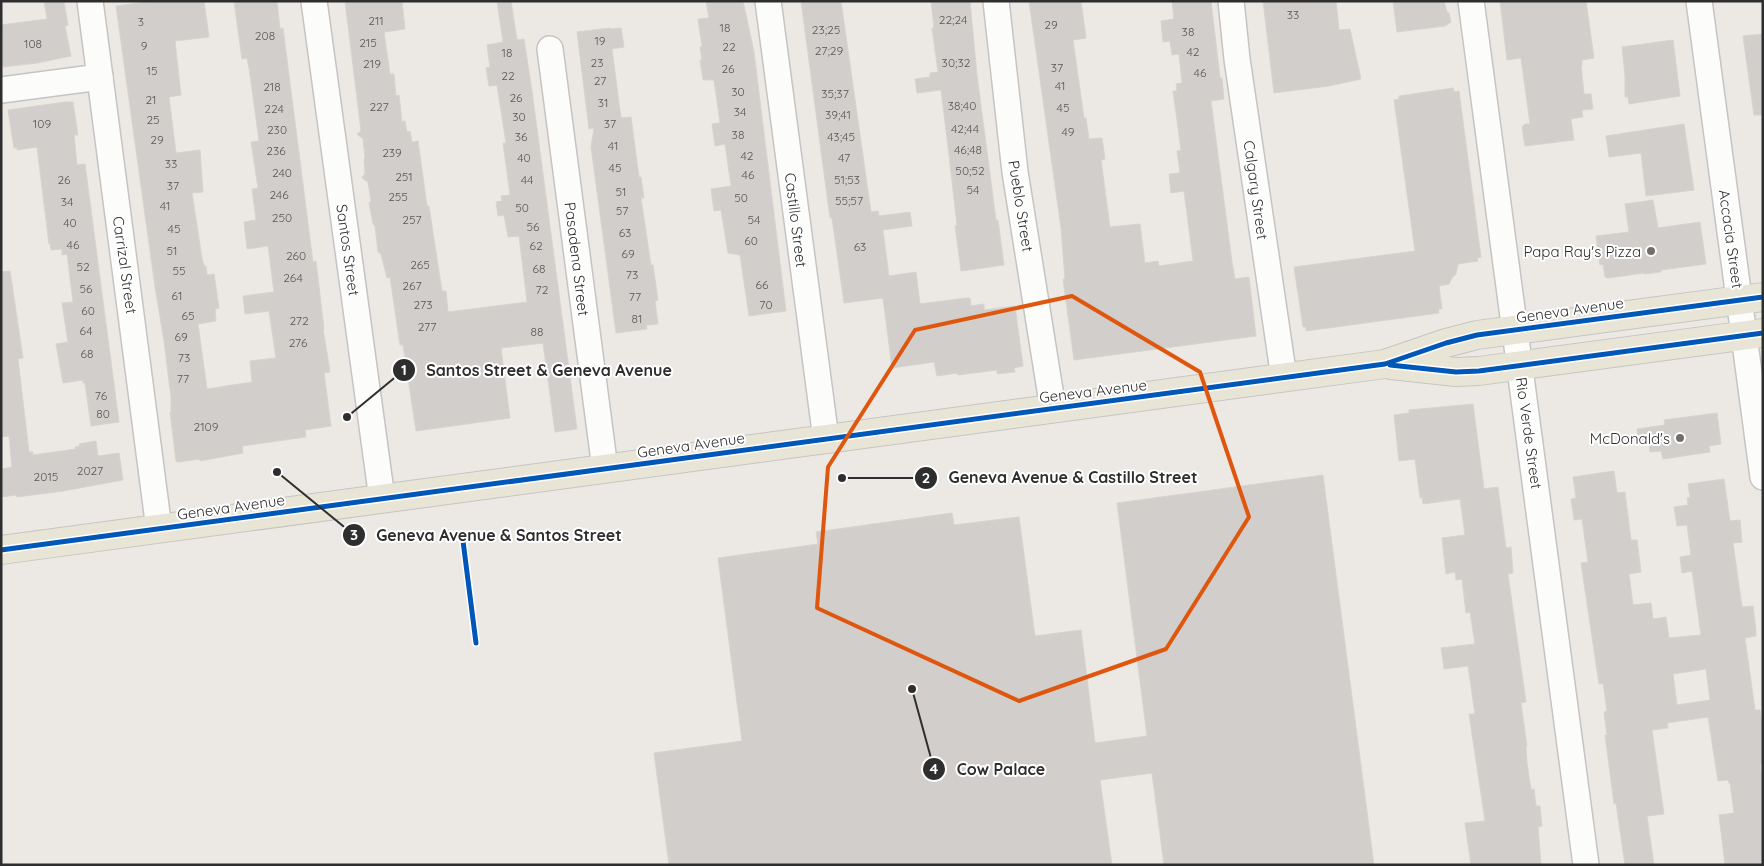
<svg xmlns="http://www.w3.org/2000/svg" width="1764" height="866" font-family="Quicksand,sans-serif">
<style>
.building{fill:#d1cecb;stroke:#d7d4d0;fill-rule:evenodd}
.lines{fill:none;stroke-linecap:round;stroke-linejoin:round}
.minor-casing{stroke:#c5c4c5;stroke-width:28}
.major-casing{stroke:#c6c5c4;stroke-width:30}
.minor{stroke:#fcfcfb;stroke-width:25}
.major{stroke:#e8e4d6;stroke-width:28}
.cycleway-casing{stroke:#fff;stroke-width:8}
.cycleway{stroke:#0057b8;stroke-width:5}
.marked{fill:none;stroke:#df570e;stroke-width:4;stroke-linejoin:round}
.poi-dot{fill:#706f6e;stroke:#fff;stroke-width:2}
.labels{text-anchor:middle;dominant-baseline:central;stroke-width:4;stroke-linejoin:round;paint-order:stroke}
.number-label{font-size:12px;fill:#585857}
.street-label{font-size:15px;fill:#2e2e2e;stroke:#fff}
.poi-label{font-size:15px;fill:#2e2e2e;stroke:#fff;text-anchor:end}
.leader{fill:none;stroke:#2e2e2e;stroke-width:2}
.callout-dot{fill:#2e2e2e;stroke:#fff;stroke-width:2}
.mark-label{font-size:15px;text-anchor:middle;font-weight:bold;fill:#fff}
.callout-label{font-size:16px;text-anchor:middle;font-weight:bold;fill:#2e2e2e;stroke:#fff;stroke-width:4;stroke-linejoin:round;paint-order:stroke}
</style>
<rect width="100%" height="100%" fill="#ece8e4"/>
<g class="building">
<polygon points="44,1 64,1 68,25 65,26 71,56 37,63 3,67 3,65 1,65 1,25 47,19"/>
<polygon points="155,1 204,1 209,37 175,41 181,95 169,97 176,153 200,150 203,192 192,193 202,258 204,266 206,266 207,275 214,274 219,308 215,309 216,321 198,324 207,389 252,382 250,361 276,358 269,311 245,314 243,296 274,292 268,246 247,249 244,222 256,220 252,189 258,188 251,142 259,141 249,68 247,58 242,59 234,1 277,1 280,29 283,28 313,262 316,261 324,329 323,329 328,359 330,372 324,373 331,426 305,430 306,437 242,446 243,453 200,461 200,459 178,462 176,461 170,412 171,412 171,398 164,341 155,287 116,6"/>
<polygon points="345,1 402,1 405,29 384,32 390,74 394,74 396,96 399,95 402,122 405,121 407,132 410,131 412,142 418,141 427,206 429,206 442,291 446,291 448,312 527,302 519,236 508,237 504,215 498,216 496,202 502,201 501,196 510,195 503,143 506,143 497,85 489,86 486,68 490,67 487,45 503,42 497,1 511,1 517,40 524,39 532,91 577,429 555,432 543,343 501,348 510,418 416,431 403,345 400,345 390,277 387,278 381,254 378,252 375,226 373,224 369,203 371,201 368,182 362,178 365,173 364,160 365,157 363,139 357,134 361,131"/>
<polygon points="706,1 743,1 754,52 786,311 749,316 740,255 728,253 721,210 714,211 711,189 731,186 725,144 715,146 712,124 720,123 714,80 703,80 700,60 702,60 700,47 702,46 698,19 709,18"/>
<polygon points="801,1 841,1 871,212 878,211 879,216 910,212 912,226 883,230 889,276 916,272 920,304 966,298 970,298 971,306 984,304 984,310 1015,306 1023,366 1014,368 1015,372 997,374 997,370 958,375 957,373 937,376 934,362 892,368 883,298 844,303 832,218 830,218"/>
<polygon points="931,1 970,1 977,75 996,220 998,220 1004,265 961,271 955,226 957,225 949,155 941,90 917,93 915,79 930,77 930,73 938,72 932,28 934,28"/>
<polygon points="1029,1 1081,1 1086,38 1073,40 1084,118 1086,118 1089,139 1102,138 1105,159 1101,160 1110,227 1140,224 1145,263 1158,261 1159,266 1193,261 1184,191 1171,193 1169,174 1180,173 1177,151 1181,150 1173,91 1177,91 1176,84 1182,83 1179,54 1172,55 1170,41 1163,42 1161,21 1174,19 1172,1 1211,1 1220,78 1222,78 1224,99 1211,101 1232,262 1235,279 1249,277 1256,336 1074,360 1063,279 1065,279 1061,228"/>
<polygon points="1263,1 1336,1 1339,30 1350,29 1361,79 1329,86 1274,93"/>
<polygon points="1393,1 1444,1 1447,12 1449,13 1451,22 1445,26 1397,32"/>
<polygon points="1500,1 1586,1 1594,58 1582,60 1582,65 1581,65 1584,94 1591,94 1593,109 1582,110 1583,117 1571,119 1574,140 1525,146 1522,127 1525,124 1530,124 1521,58 1507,60"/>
<polygon points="610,28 610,29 621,28 624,47 612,49 621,118 631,117 639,177 641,177 644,198 641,198 651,265 653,265 658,300 655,301 658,324 646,325 647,329 616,333 591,147 594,128 589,129 577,32"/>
<polygon points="1763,34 1763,115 1754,115 1743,36"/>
<polygon points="1673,40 1680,96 1629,104 1628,97 1625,97 1625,75 1622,47"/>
<polygon points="1453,88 1454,92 1459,91 1481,257 1477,258 1478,261 1458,264 1456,274 1452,278 1449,284 1439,286 1442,309 1438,309 1439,313 1306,331 1306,327 1303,327 1294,267 1415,251 1394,100 1399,99 1399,96"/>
<polygon points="65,102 73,102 78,135 74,135 77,165 85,164 119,422 91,426 85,383 83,383 83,380 63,383 56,344 68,342 62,303 73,302 67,254 62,255 62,249 51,250 50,244 49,244 37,147 17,150 17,148 14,148 8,110"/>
<polygon points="1684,124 1694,190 1646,196 1641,153 1609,157 1606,136"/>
<polygon points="1653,200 1658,228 1700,222 1706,264 1661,270 1661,272 1644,274 1644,273 1608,278 1605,277 1603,264 1600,265 1596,236 1629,232 1625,204"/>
<polygon points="10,271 23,358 18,359 29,452 33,452 33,455 76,449 75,447 80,446 79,444 96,441 98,456 119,453 123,480 63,491 17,497 16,495 1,497 1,469 12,467 9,436 1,437 1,272"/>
<polygon points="1473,404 1484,489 1498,487 1506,548 1511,547 1513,573 1508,574 1526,702 1521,703 1527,746 1526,746 1527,763 1531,790 1534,789 1536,806 1540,806 1542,826 1538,827 1541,865 1471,865 1465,823 1485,821 1469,714 1475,714 1468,666 1444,669 1441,648 1475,644 1470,612 1466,613 1462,579 1456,580 1455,572 1446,574 1442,538 1465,535 1460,499 1423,504 1422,497 1420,498 1415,459 1399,461 1394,415 1409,413 1409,410"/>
<polygon points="1717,413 1721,444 1709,446 1710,452 1663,459 1661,451 1650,452 1649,442 1639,443 1637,429 1665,425 1664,420"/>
<path d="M1614,471L1617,493L1625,492L1631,540H1637L1641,572L1629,574L1633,605L1651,603L1653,619L1666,617L1669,638L1701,635L1692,571L1682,573L1680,557L1691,555L1687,525L1677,526L1674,507L1688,505L1687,498L1690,497L1688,484L1724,479L1730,521L1740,520L1742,542L1733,543L1742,607L1753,606L1756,631V636L1745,638L1755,710H1760L1763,736V764H1760L1763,782V865H1725L1719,815L1734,813L1730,783H1729L1728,780L1718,781L1708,717L1667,723L1668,728L1652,730L1664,814L1647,816L1654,865H1625L1616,803L1614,804L1605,735H1607L1604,712L1607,711L1603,683L1599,684L1581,563L1588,562L1582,519L1574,520L1571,499L1576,498L1573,477ZM1706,669L1710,700L1677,705L1673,674Z"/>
<polygon points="1323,475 1374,865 1164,865 1152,773 1100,780 1112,865 669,865 654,753 742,741 718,558 818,544 816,532 952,513 954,525 1019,517 1035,636 1081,630 1095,743 1147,736 1117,503"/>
</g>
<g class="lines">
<g class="minor-casing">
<g id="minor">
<polyline points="90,1 159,529"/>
<polyline points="314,1 382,499"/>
<polyline points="768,1 826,439"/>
<polyline points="996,1 1015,172 1053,409"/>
<polyline points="1231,1 1237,59 1284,378"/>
<polyline points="1471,1 1586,865"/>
<polyline points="1699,1 1763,477"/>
<polyline points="550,49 605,469"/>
<polyline points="1,90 100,77"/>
</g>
</g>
<g class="major-casing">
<g id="major">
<polyline points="1391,365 1456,372 1479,371 1763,333"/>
<polyline points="1,550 1385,364 1446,343 1477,335 1763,297"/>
</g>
</g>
<use href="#minor" class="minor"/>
<use href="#major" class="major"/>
<g class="cycleway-casing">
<g id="cycleway">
<polyline points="1390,365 1456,372 1479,371 1763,333"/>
<polyline points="463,541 476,643"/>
<polyline points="1,550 1385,364 1446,343 1477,335 1763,297"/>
</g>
</g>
<use href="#cycleway" class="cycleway"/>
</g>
<path class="marked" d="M1072,296L1200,372L1249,517L1166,649L1019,701L817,608L828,467L915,330Z"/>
<g class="poi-dot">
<circle cx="1651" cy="251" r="5"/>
<circle cx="1680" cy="438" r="5"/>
</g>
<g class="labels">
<g class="number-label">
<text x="1293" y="14">33</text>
<text x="953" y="19">22;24</text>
<text x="376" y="20">211</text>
<text x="141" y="21">3</text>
<text x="1051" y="24">29</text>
<text x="725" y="27">18</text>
<text x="826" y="29">23;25</text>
<text x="1188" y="31">38</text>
<text x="265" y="35">208</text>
<text x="600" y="40">19</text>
<text x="368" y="42">215</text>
<text x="33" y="43">108</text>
<text x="144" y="45">9</text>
<text x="729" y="46">22</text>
<text x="829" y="50">27;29</text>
<text x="1193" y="51">42</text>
<text x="507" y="52">18</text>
<text x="597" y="62">23</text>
<text x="956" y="62">30;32</text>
<text x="372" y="63">219</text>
<text x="1057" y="67">37</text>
<text x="728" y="68">26</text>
<text x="152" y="70">15</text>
<text x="1200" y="72">46</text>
<text x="508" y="75">22</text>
<text x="600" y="80">27</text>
<text x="1060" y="85">41</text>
<text x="272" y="86">218</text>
<text x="738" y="91">30</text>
<text x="835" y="93">35;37</text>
<text x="516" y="97">26</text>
<text x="151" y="99">21</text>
<text x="603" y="102">31</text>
<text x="962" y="105">38;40</text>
<text x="379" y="106">227</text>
<text x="1063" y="107">45</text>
<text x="274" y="108">224</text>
<text x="740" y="111">34</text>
<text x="838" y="114">39;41</text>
<text x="519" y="116">30</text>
<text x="153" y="119">25</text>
<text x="42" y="123">109</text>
<text x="610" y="123">37</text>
<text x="965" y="128">42;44</text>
<text x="277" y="129">230</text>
<text x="1068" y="131">49</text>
<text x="738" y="134">38</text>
<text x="521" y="136">36</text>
<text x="841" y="136">43;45</text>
<text x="157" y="139">29</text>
<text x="613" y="145">41</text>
<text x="968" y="149">46;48</text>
<text x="276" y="150">236</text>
<text x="392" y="152">239</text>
<text x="747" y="155">42</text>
<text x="524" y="157">40</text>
<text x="844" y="157">47</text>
<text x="171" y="163">33</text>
<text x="615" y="167">45</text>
<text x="970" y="170">50;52</text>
<text x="282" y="172">240</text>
<text x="748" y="174">46</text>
<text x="404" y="176">251</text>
<text x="64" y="179">26</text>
<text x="527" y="179">44</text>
<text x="847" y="179">51;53</text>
<text x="173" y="185">37</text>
<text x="973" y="189">54</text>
<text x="621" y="191">51</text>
<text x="279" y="194">246</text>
<text x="398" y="196">255</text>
<text x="741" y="197">50</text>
<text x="849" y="200">55;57</text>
<text x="67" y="201">34</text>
<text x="165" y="205">41</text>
<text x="522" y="207">50</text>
<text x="622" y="210">57</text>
<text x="282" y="217">250</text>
<text x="412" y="219">257</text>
<text x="754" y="219">54</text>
<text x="70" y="222">40</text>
<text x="533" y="226">56</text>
<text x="174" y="228">45</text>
<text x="625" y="232">63</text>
<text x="751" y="240">60</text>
<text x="73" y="244">46</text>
<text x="536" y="245">62</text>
<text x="860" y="246">63</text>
<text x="172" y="250">51</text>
<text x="628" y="253">69</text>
<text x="296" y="255">260</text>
<text x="420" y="264">265</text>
<text x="83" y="266">52</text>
<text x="539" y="268">68</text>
<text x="179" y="270">55</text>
<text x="632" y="274">73</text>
<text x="293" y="277">264</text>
<text x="762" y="284">66</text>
<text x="412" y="285">267</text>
<text x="86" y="288">56</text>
<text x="542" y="289">72</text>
<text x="177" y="295">61</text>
<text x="635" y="296">77</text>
<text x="423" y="304">273</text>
<text x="766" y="304">70</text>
<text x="88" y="310">60</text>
<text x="188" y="315">65</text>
<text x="637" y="318">81</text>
<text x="299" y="320">272</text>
<text x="427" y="326">277</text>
<text x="86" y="330">64</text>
<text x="537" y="331">88</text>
<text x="181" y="336">69</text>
<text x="298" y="342">276</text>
<text x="87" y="353">68</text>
<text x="184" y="357">73</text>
<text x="183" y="378">77</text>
<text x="101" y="395">76</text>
<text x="103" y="413">80</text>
<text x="206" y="426">2109</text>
<text x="90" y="470">2027</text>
<text x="46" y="476">2015</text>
</g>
<g class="street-label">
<text transform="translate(1256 190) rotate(82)">Calgary Street</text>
<text transform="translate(1021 206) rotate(81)">Pueblo Street</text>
<text transform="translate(796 220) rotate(83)">Castillo Street</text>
<text transform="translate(1731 239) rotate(82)">Accacia Street</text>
<text transform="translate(348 250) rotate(82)">Santos Street</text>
<text transform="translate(577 259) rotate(83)">Pasadena Street</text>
<text transform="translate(125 265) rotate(82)">Carrizal Street</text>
<text transform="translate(1570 310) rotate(-8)">Geneva Avenue</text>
<text transform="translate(1093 391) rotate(-7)">Geneva Avenue</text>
<text transform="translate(1529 433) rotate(82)">Rio Verde Street</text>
<text transform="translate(691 445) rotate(-8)">Geneva Avenue</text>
<text transform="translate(231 507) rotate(-8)">Geneva Avenue</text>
</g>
<g class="poi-label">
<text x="1641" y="251">Papa Ray's Pizza</text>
<text x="1670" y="438">McDonald's</text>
</g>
</g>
<path class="leader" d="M347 417L404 370M842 478L926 478M277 472L354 535M912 689L934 769"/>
<g class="callout-dot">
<circle cx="347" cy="417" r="5"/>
<circle cx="842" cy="478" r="5"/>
<circle cx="277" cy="472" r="5"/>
<circle cx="912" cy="689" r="5"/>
<circle cx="404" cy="370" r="12"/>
<circle cx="926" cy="478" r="12"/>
<circle cx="354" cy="535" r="12"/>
<circle cx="934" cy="769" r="12"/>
</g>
<g class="mark-label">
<text x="404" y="375">1</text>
<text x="926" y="483">2</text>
<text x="354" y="540">3</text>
<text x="934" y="774">4</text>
</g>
<g class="callout-label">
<text x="549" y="376">Santos Street &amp; Geneva Avenue</text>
<text x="1073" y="483">Geneva Avenue &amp; Castillo Street</text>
<text x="499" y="541">Geneva Avenue &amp; Santos Street</text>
<text x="1001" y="775">Cow Palace</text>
</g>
<rect width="1764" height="866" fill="none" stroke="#2e2e2e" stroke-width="5"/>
</svg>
